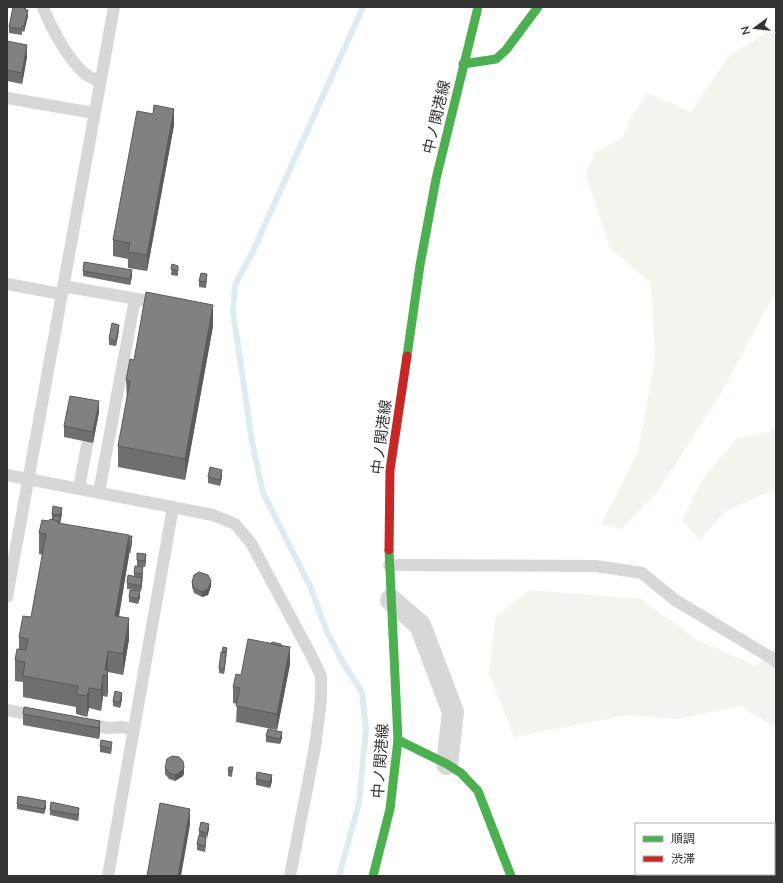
<svg xmlns="http://www.w3.org/2000/svg" width="783" height="883" font-family="Mulish,'Noto Sans JP',sans-serif">
<style>
.green{fill:#f1f5ed}
.lines{fill:none;stroke-linecap:round;stroke-linejoin:round}
.stream{stroke:#ddebf3;stroke-width:6}
.lane{stroke:#d7d7d7;stroke-width:12}
.street{stroke:#d7d7d7;stroke-width:22}
.fast{stroke:#4caf50;stroke-width:9}
.jam{stroke:#c62828;stroke-width:9}
.wall{fill:#6f6f6f}
.shaded-wall{fill:#5a5a5a}
.building{fill:#818181;stroke:#5a5a5a}
.labels{text-anchor:middle;dominant-baseline:central;stroke-width:4;stroke-linejoin:round;paint-order:stroke}
.street-label{font-size:15px;fill:#333;stroke:#fff}
</style>
<rect width="100%" height="100%" fill="#fff"/>
<g class="green">
<polygon points="776,27 776,297 772,298 721,393 658,491 622,529 601,524 638,452 655,360 651,283 610,248 586,175 595,152 622,139 630,120 647,93 691,112 730,55"/>
<polygon points="776,428 776,489 727,510 700,540 682,521 701,482 736,439 770,432"/>
<polygon points="530,590 641,599 697,640 756,666 776,646 776,728 740,706 677,719 627,715 514,737 489,673 495,617"/>
</g>
<g class="lines">
<polyline class="stream" points="339,876 359,803 366,730 362,692 345,666 327,632 310,586 263,493 252,442 233,311 235,285 253,251 363,7"/>
<g class="lane">
<path d="M43,7C51,28 67,58 84,73C89,77 95,79 100,82"/>
<polyline points="7,98 94,113"/>
<polyline points="7,284 61,294"/>
<polyline points="63,286 160,303"/>
<polyline points="7,475 213,515 235,524 251,543 311,655 321,676 321,700 315,747 290,876"/>
<polyline points="79,488 87,445"/>
<polyline points="99,492 135,299"/>
<polyline points="389,565 596,566 642,573 675,600 773,659 776,662"/>
<polyline points="7,597 114,7"/>
<polyline points="7,710 39,716"/>
<polyline points="85,724 109,728 122,727 133,730"/>
<polyline points="108,876 173,507"/>
</g>
<polyline class="street" points="391,600 420,625 453,712 447,764"/>
<g class="fast">
<polyline points="463,64 496,59 506,50 538,7"/>
<polyline points="407,356 420,265 436,179 478,7"/>
<polyline points="398,740 447,764 461,773 478,791 511,876"/>
<polyline points="373,876 390,809 398,740 389,550"/>
</g>
<polyline class="jam" points="389,550 390,470 407,356"/>
</g>
<g class="wall">
<polygon points="26,7 26,10 28,16 24,32 22,31 22,35 9,33 9,27"/>
<polygon points="7,41 27,57 22,84 7,81"/>
<polygon points="174,125 147,271 128,268 128,259 113,256 113,240"/>
<polygon points="172,264 178,271 178,276 171,275"/>
<polygon points="83,271 132,276 130,285 83,276"/>
<polygon points="207,280 206,288 199,287 199,281"/>
<polygon points="213,326 185,480 118,467 118,446 127,401 126,380 134,360"/>
<polygon points="119,330 116,346 109,345 109,339"/>
<polygon points="99,412 93,443 64,437 64,426"/>
<polygon points="222,476 220,486 208,483 208,477"/>
<polygon points="62,513 60,523 132,542 130,554 129,553 119,617 129,639 123,675 108,672 108,692 107,697 103,696 101,711 89,708 87,717 76,714 76,707 23,697 23,682 15,681 15,660 19,649 19,637 31,617 43,555 39,554 39,533 49,521 53,520 53,519 52,519 52,514"/>
<polygon points="137,560 146,560 145,567 137,566"/>
<polygon points="134,573 143,573 142,584 141,591 127,589 127,583 134,576"/>
<polygon points="192,582 211,586 208,595 202,597 194,593 192,587"/>
<polygon points="129,597 140,597 138,604 129,602"/>
<polygon points="281,646 290,664 277,730 236,722 237,704 233,703 233,687 241,675"/>
<polygon points="227,648 226,659 224,674 219,673 219,668 222,651"/>
<polygon points="122,699 120,708 113,706 113,701"/>
<polygon points="23,714 100,721 100,732 99,739 23,725"/>
<polygon points="266,736 282,738 280,744 266,742"/>
<polygon points="100,746 112,748 111,754 100,752"/>
<polygon points="233,767 232,777 228,776 228,770"/>
<polygon points="165,768 184,773 183,776 175,781 169,779 165,774"/>
<polygon points="256,779 272,781 270,788 256,785"/>
<polygon points="17,804 46,807 44,814 17,809"/>
<polygon points="50,810 79,813 78,821 50,815"/>
<polygon points="209,829 206,838 205,852 197,850 197,844 199,835 199,831"/>
</g>
<g class="shaded-wall">
<polygon points="28,10 28,16 24,32 24,26"/>
<polygon points="27,45 27,57 22,84 22,73"/>
<polygon points="174,109 174,125 147,271 147,255"/>
<polygon points="8,125 8,146 7,151 7,130"/>
<polygon points="132,270 132,276 130,285 130,279"/>
<polygon points="213,305 213,326 185,480 185,459"/>
<polygon points="119,325 119,330 116,346 116,341"/>
<polygon points="99,401 99,412 93,443 93,432"/>
<polygon points="222,470 222,476 220,486 220,480"/>
<polygon points="62,508 62,513 59,530 59,524"/>
<polygon points="129,535 129,556 115,637 115,616"/>
<polygon points="132,536 132,542 130,554 130,548"/>
<polygon points="146,554 146,560 145,567 145,561"/>
<polygon points="143,567 142,584 141,591 141,586"/>
<polygon points="211,581 211,586 208,595 202,597 202,592"/>
<polygon points="140,591 140,597 138,604 138,599"/>
<polygon points="129,618 129,639 123,675 123,654"/>
<polygon points="290,647 290,664 277,730 277,714"/>
<polygon points="227,648 226,659 224,674 224,669"/>
<polygon points="108,651 108,692 107,697 107,676 105,670"/>
<polygon points="103,675 103,696 101,711 101,690"/>
<polygon points="89,688 89,708 87,717 87,696"/>
<polygon points="122,693 122,699 120,708 120,702"/>
<polygon points="100,721 100,732 99,739 99,728"/>
<polygon points="282,732 282,738 280,744 280,739"/>
<polygon points="184,767 184,773 183,776 175,781 175,775"/>
<polygon points="272,775 272,781 270,788 270,782"/>
<polygon points="46,801 46,807 44,814 44,809"/>
<polygon points="79,808 79,813 78,821 78,815"/>
<polygon points="190,809 190,825 181,876 178,876"/>
<polygon points="209,824 209,829 207,839 207,833"/>
<polygon points="206,837 206,842 205,852 205,846"/>
</g>
<g class="building">
<polygon points="13,7 25,7 25,10 28,10 24,26 22,26 22,29 9,27"/>
<polygon points="7,41 27,45 22,73 7,70"/>
<polygon points="154,105 174,109 147,255 128,252 130,243 113,240 137,111 153,114"/>
<polygon points="84,262 132,270 130,279 83,271"/>
<polygon points="172,264 178,266 178,271 171,269"/>
<polygon points="201,273 207,274 206,282 199,281"/>
<polygon points="146,292 213,305 185,459 118,446 130,381 126,380 130,359 134,360"/>
<polygon points="112,323 119,325 116,341 109,339"/>
<polygon points="70,396 99,401 93,432 64,426"/>
<polygon points="210,467 222,470 220,480 208,477"/>
<polygon points="53,506 62,508 60,515 52,514"/>
<polygon points="54,516 60,517 59,523 58,523 58,521 53,520"/>
<polygon points="50,519 58,521 58,523 129,535 115,616 129,618 123,654 108,651 105,670 108,671 107,676 103,675 101,690 89,688 87,696 76,694 78,686 23,676 25,662 15,660 17,649 26,650 28,639 19,637 23,616 31,617 46,534 39,533 42,520 49,521"/>
<polygon points="129,536 132,536 130,548 129,548"/>
<polygon points="137,553 146,554 145,561 137,560"/>
<polygon points="135,566 143,567 142,574 134,573"/>
<polygon points="199,572 208,575 211,581 208,589 202,592 194,588 192,582 194,575"/>
<polygon points="128,575 142,578 141,586 127,583"/>
<polygon points="130,590 140,591 138,599 129,597"/>
<polygon points="248,639 290,647 277,714 236,706 240,688 233,687 236,674 241,675"/>
<polygon points="272,642 281,644 281,646 271,644"/>
<polygon points="223,647 227,648 226,652 222,651"/>
<polygon points="221,652 226,653 224,669 219,668"/>
<polygon points="115,691 122,693 120,702 113,701"/>
<polygon points="24,707 100,721 99,728 23,714"/>
<polygon points="268,729 282,732 280,739 266,736"/>
<polygon points="101,740 112,742 111,748 100,746"/>
<polygon points="172,756 179,757 183,761 184,767 183,770 175,775 169,773 165,768 167,759"/>
<polygon points="229,767 233,767 232,771 228,770"/>
<polygon points="257,772 272,775 270,782 256,779"/>
<polygon points="18,796 46,801 44,809 17,804"/>
<polygon points="51,802 79,808 78,815 50,810"/>
<polygon points="160,803 190,809 178,876 147,876"/>
<polygon points="201,822 209,824 207,833 199,831"/>
<polygon points="199,835 206,837 205,846 197,844"/>
</g>
<g class="labels">
<g class="street-label">
<text transform="translate(436 117) rotate(-77)">中ノ関港線</text>
<text transform="translate(381 437) rotate(-83)">中ノ関港線</text>
<text transform="translate(380 761) rotate(-86)">中ノ関港線</text>
</g>
</g>
<rect width="783" height="883" fill="none" stroke="#333333" stroke-width="16"/>
<rect x="635" y="823" width="140" height="52" fill="#ffffff" stroke="#adadad"/>
<rect x="643" y="836" width="20" height="6" fill="#4caf50" stroke="#adadad"/>
<text x="671" y="843" font-size="12" fill="#333333">順調</text>
<rect x="643" y="856" width="20" height="6" fill="#c62828" stroke="#adadad"/>
<text x="671" y="863" font-size="12" fill="#333333">渋滞</text>
<g transform="translate(755 28) rotate(255)" stroke="#ffffff" stroke-width="3" paint-order="stroke">
<path d="M0-3L7 15L0 10L-7 15Z" fill="#333333"/>
<text y="-6" font-size="11" font-weight="bold" text-anchor="middle" fill="#333333">N</text>
</g>
</svg>
